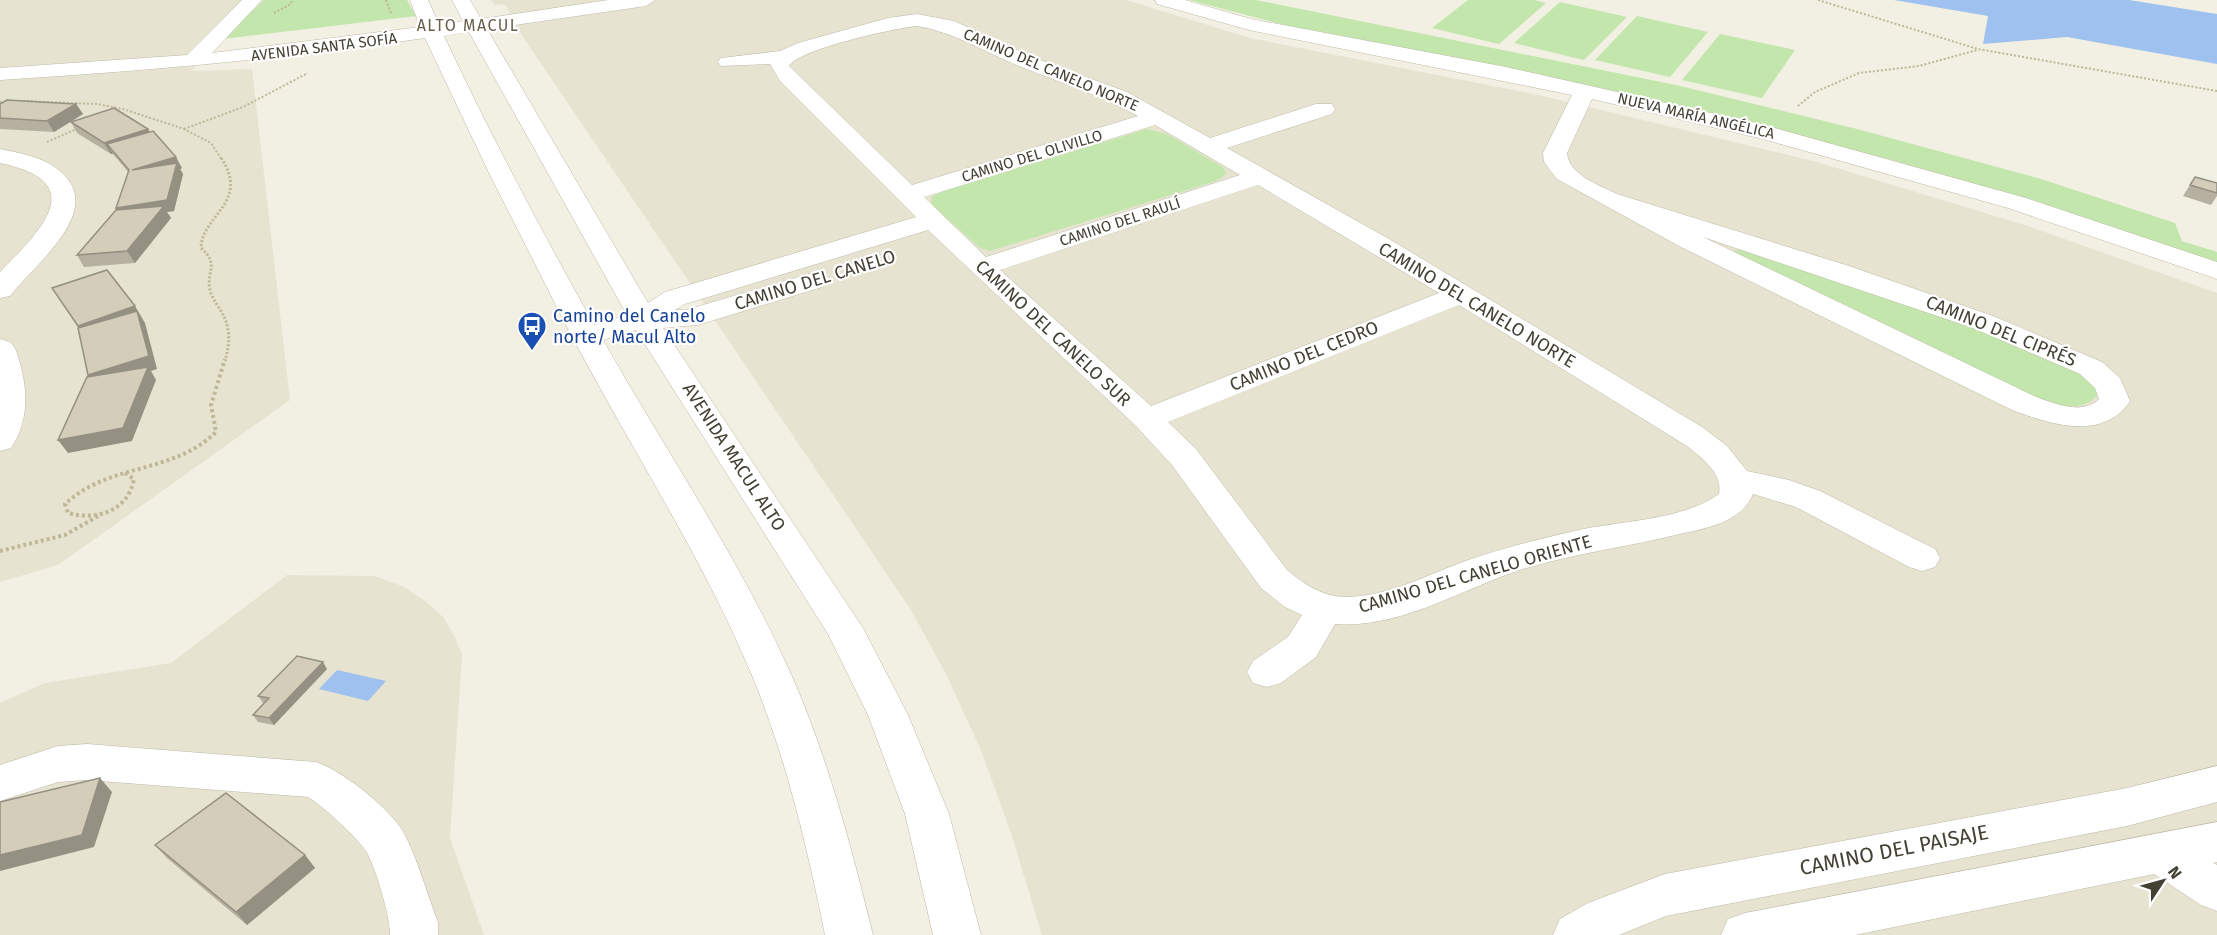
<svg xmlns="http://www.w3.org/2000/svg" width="2217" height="935" font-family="'Fira Sans',sans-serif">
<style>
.residential{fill:#e6e3d1}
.green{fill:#c2e6ac}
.water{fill:#9fc1ef}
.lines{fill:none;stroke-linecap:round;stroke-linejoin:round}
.minor-casing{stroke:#bdb9a6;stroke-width:1}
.path-far2{stroke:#bfb797;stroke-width:2;stroke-dasharray:2 2;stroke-linecap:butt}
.path-far1{stroke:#bfb797;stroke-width:3;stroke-dasharray:2 2;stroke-linecap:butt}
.path{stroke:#bfb797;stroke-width:4;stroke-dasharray:3 3;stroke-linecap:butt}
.minor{fill:#fff;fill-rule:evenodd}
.wall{fill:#b5b09f}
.shaded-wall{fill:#949082}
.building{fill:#d3cdb9;stroke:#949082;stroke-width:1.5}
.labels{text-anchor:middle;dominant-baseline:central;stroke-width:4.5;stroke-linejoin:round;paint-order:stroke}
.far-street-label{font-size:15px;fill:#434034;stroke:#fff}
.far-neighbourhood-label{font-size:16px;letter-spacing:1.5px;fill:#66604b;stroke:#fff}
.street-label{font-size:18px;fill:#434034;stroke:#fff}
.transit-label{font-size:18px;fill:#164399;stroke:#fff;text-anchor:start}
.near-street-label{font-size:21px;fill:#434034;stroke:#fff}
</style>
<rect width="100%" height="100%" fill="#f2f0e3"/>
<g class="residential">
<polygon points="0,0 264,0 191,71 252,69 290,400 58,565 0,582"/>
<polygon points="491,0 1126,0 1250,38 1539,95 1817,162 2028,226 2217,293 2217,935 1042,935 1011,833 980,748 946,674 911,610 517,28 506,6 503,4 495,5"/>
<polygon points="287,575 375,576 402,586 424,600 443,617 454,635 462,655 450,838 484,935 0,935 0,703 45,683 171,663"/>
</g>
<g class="green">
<polygon points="264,0 407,0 416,16 223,39"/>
<polygon points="1189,0 1256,0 1676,85 1857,129 2041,179 2175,223 2182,241 2217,252 2217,266 2071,213 1885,158 1593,87 1284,25"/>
<polygon points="1468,0 1534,0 1546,3 1499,44 1432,28"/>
<polygon points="1560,2 1627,17 1584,60 1514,43"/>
<polygon points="1637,16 1708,32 1670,77 1595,60"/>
<polygon points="1720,34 1795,50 1762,98 1682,80"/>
<polygon points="1147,129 1167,134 1224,168 1226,174 1216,181 990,251 980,248 931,204 932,197 943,191"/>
<path d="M1741,249L1964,323L2081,374L2096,388L2097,395C2085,412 2058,406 2041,401L1730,252Z"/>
</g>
<g class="water">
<polygon points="1894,0 2129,0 2217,14 2217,64 2067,37 1983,44 1988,16"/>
<polygon points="337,670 386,681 368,701 319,689"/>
</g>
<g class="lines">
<g class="minor-casing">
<g id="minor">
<path d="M242,0H262L212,53L420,27L410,0H428L439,25L463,21L452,0H470L481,19L608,0H655L646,6L487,29L648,303L665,292L916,217L780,81L770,64L721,66L718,62L721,58L780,51L798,43L888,18L917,14L954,21L1032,57L1127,92L1210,138L1316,104H1332L1335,109L1332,114L1227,148L1389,239L1702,427L1727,446L1747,471L1789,480L1820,491L1935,549L1940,558L1935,567L1922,571L1909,567L1796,507L1753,494C1742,522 1707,528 1680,534C1628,547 1575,553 1523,569C1463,588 1401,629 1335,624L1316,657L1281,683L1267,687L1253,683L1247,672L1253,661L1288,637L1302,615L1285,607L1261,588L1172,465L1136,426L928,230L685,304L675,310H686L812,273L822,275L826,281L822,287L698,325L663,328L863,628L908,715L949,814L981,935H933L905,814L868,715L828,634L636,330L603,340C666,451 739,558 791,674C828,758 851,846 873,935H825C807,846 786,757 751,673C703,559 634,453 576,344L570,337L571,335L489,173L425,38C284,59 142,71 0,80V68L187,55ZM917,26C954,32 985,52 1019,66C1059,82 1100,95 1138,116L912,185L789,66C799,49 895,28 917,26ZM469,32L627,315L594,325C541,230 490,134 444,36ZM1155,125L1240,175L986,257L924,197ZM1258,185L1439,293L1151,406L1000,270ZM1459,305L1687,446C1702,458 1723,473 1719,494C1684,520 1620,521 1579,530C1539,539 1499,549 1460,563C1423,577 1388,596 1347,597C1323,597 1305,585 1287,570L1196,449L1168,422Z"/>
<path d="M1155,0H1185L1251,19L1506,67L1764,125L2026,198L2217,262V279L2008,208L1759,138L1592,99L1567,153C1569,175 1599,185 1617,194L1849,266L1993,316L2102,362L2120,378L2130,401C2103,442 2050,424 2012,410L1679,246L1557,179L1544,162L1543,153L1572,95L1249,30L1157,4ZM1703,237L1973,328L2080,374L2095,388L2099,399C2083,416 2052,403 2034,396Z"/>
<path d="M0,149C25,154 54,159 69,181C96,219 31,268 10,296L0,298V272C39,232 93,182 0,163Z"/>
<path d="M0,339L10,342L15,348C27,382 32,416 11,448L0,451Z"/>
<path d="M87,744L316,762C342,771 384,804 400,827C414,847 428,897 438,922V935H390C391,919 375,865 366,851C357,837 323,806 308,797L87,780L58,782L0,801V765L58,746Z"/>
<polygon points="2217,766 2217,802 2127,826 1666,916 1619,935 1553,935 1560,919 1588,903 1665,874 2127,788"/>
<polygon points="2217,822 2217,862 2213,863 2217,865 2217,911 2201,905 2154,874 1855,935 1721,935 1728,919 1745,913"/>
</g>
</g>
<g class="path-far2">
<polyline points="386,0 391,13"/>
<polyline points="1818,0 1978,49 2217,91"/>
<polyline points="274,13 291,4 292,0"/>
<polyline points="23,101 97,104 123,109 184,129 211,143 222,160"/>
<polyline points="0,102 9,101"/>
<polyline points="1798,106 1815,92 1859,73 1919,66 1977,50"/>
<polyline points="184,129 243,107 308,73"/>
<polyline points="47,142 79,128"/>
</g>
<path class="path-far1" d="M221,158C251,202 201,216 201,248C220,265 206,270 210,290C212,298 217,304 221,311C231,327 230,343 225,361"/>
<g class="path">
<path d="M125,473L134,479C128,511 97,521 68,513L65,504C110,462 172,475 216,432L211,405L225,359"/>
<polyline points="0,551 65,535 98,516"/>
</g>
<use href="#minor" class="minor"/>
</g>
<g class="wall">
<polygon points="0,104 76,104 83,114 54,132 0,129"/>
<polygon points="71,122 150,132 182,168 180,169 183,174 174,211 167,212 171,218 135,263 84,267 77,255 117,210 116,208 129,173 113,154 111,154 77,133"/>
<polygon points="2195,177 2217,183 2217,196 2211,205 2183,196"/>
<polygon points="327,669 274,725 258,722 253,715 265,703 263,703 258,696"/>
<polygon points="155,845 305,855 315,868 247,925 167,858"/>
</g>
<g class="shaded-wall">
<polygon points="76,104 83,114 54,132 47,121"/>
<polygon points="148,129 154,140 107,144 113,154 111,154 104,143"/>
<polygon points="176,157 182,168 180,169 183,174 174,211 167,212 171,218 135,263 127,251 123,220 116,208 132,170"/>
<polygon points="135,306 145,323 157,369 151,371 156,380 132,441 68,453 58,440 96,388 88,375 86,339 78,326"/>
<polygon points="323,662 327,669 274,725 269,718"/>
<polygon points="100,778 112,792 94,847 0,871 0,855"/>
<polygon points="305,855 315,868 247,925 236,912"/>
</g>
<g class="building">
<polygon points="7,100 76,104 47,121 0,118 0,104"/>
<polygon points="114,108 148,129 104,143 71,122"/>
<polygon points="153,131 176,157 132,170 177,163 167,200 116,208 129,170 107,144"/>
<polygon points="2195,177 2217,183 2217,193 2190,185"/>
<polygon points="164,206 127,251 77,255 116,210"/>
<polygon points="107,270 135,306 78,326 52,288"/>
<polygon points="137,311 149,356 88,375 78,328"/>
<polygon points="148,367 123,428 58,440 87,377"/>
<polygon points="297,656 323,662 269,718 253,715 269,698 258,696"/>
<polygon points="100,778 82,835 0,855 0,802"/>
<polygon points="226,793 305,855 236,912 155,845"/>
</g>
<defs>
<g id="bus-pin" transform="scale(1.5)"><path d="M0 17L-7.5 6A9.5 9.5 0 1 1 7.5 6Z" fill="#1a4fb4" stroke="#fff"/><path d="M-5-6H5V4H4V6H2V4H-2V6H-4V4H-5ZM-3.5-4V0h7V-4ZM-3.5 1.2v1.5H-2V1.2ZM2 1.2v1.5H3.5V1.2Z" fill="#fff"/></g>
</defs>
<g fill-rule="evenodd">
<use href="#bus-pin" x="532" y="326"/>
</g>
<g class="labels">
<g class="far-street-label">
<text transform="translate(324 47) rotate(-7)">AVENIDA SANTA SOFÍA</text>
<text transform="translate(1051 70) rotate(23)">CAMINO DEL CANELO NORTE</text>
<text transform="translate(1696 116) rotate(13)">NUEVA MARÍA ANGÉLICA</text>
<text transform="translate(1032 156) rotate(-17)">CAMINO DEL OLIVILLO</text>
<text transform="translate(1120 222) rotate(-18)">CAMINO DEL RAULÍ</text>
</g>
<g class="far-neighbourhood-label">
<text x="468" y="25">ALTO MACUL</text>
</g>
<g class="street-label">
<text transform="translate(815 280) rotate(-17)">CAMINO DEL CANELO</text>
<text transform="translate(1477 305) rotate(31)">CAMINO DEL CANELO NORTE</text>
<text transform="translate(2001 331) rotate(22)">CAMINO DEL CIPRÉS</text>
<text transform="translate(1053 333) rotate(43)">CAMINO DEL CANELO SUR</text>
<text transform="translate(1304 356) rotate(-22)">CAMINO DEL CEDRO</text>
<text transform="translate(734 457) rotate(57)">AVENIDA MACUL ALTO</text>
<text transform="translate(1475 574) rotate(-16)">CAMINO DEL CANELO ORIENTE</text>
</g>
<g class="transit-label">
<text x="553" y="316">Camino del Canelo<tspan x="553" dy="21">norte/ Macul Alto</tspan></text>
</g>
<g class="near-street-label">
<text transform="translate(1894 850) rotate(-11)">CAMINO DEL PAISAJE</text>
</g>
</g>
<g transform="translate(2163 881) rotate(54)" stroke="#ffffff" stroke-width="4.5" paint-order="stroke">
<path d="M0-4.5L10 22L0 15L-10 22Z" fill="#434034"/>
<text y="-9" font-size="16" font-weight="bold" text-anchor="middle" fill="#434034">N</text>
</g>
</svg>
